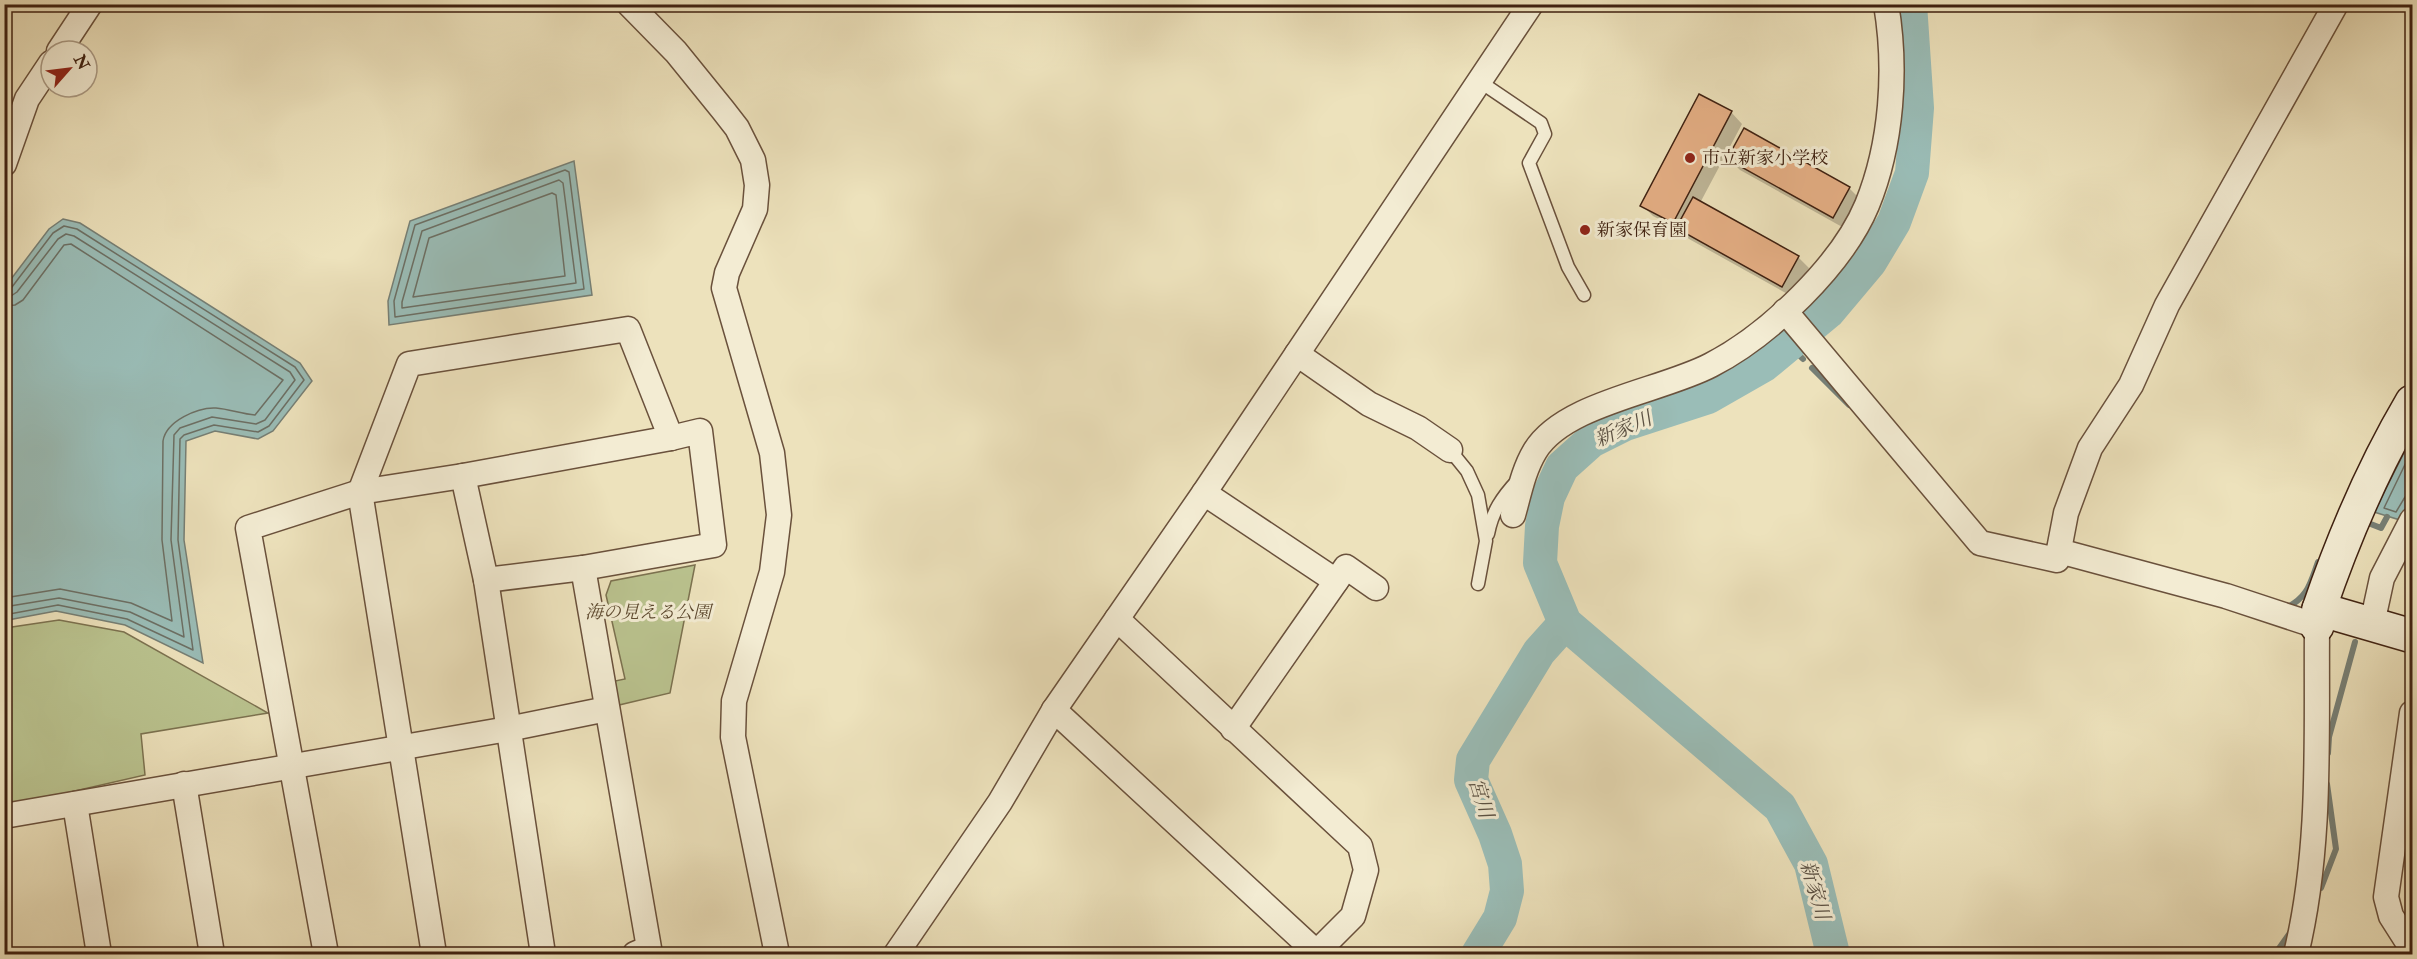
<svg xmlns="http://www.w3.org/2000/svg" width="2417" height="959" font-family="'IM FELL Double Pica','Noto Serif JP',serif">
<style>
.green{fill:#bac38f;stroke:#7c7250;stroke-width:1.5}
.water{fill:#9abdb7;stroke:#767f75;stroke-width:1.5}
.shadow{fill:#0003}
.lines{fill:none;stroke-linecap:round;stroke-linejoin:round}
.shore{stroke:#6c6f64;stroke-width:1.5}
.stream{stroke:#767f75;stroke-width:6}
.river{stroke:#9abdb7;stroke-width:34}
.building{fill:#e4ae84;stroke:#3f2111;stroke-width:1.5}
.lane-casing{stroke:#6a513c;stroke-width:15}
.street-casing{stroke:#6a513c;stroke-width:27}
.secondary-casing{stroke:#3f2111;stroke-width:36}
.lane{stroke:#f3ecd3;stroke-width:12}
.street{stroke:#f3ecd3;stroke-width:24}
.secondary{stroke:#f3ecd3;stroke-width:33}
.poi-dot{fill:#8f2418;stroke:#f3ecd3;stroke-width:2}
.labels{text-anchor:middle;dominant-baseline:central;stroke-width:6;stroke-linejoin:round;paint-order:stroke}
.poi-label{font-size:18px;fill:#3f2111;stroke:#f3ecd3;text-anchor:start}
.park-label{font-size:18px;font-style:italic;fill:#5e4a30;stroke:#f3ecd3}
.water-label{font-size:20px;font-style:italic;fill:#5a5043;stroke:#f3ecd3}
</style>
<rect width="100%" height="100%" fill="#ede2bc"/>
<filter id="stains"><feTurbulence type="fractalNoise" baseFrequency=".00333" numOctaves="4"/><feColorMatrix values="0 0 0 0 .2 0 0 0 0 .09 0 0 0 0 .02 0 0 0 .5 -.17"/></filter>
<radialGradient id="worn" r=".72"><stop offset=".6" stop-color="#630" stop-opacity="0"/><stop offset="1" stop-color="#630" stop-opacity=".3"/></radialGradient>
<g class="green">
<polygon points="695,565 670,693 619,705 615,681 625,679 606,595 611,581"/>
<polygon points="59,620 124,632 268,713 141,734 145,775 5,807 4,634 12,627"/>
</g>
<g class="water">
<polygon points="574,161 592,295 389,325 388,301 410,221"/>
<polygon points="63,219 80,223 300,363 312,381 273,431 258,439 215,431 186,441 184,540 203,663 125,625 56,611 8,620 5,623 5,287 49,229"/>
<polygon points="2412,437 2412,496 2400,520 2374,512"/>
</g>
<g class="shadow">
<polygon points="1731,112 1742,124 1700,203 1798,257 1809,268 1793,297 1689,239 1681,231 1653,216 1642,205"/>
<polygon points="1729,159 1849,188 1860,199 1844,228 1740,170"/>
</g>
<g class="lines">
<g class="shore">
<polygon points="565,170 569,172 584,289 395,317 394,301 415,225"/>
<polygon points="559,180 563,183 576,283 402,308 402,302 422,231"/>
<polygon points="552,193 556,195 565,276 413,297 429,238"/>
<polyline points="4,290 12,287 53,233 64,226 77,229 295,367 304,380 269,426 258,432 214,425 184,435 180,439 178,540 193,650 127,619 58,605 4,615"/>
<polyline points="4,297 11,296 17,292 58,239 66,234 74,236 290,372 295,380 265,420 256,424 212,417 180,428 174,435 171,540 184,637 130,612 59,598 4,607"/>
<path d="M4,306L15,305L23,300L64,245L71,244L283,380L255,415C242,414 229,409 216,408C198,407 166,421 163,441L162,540L172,621L131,603L60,589L4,598"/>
<polyline points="2412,450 2384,508 2396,512 2405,497 2412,495"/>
</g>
<g class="stream">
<polyline points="1789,345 1803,359"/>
<polyline points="1812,368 1849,405"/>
<polyline points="2363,521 2381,528 2387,517"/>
<path d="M2286,608C2308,597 2310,584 2318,562"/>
<polyline points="2328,753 2329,737 2355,642"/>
<polyline points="2321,888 2336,849 2327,784"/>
<polyline points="2275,954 2292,930"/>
</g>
<g class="river">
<polyline points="1478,954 1500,918 1507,891 1505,864 1495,834 1471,780 1473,760 1539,652 1565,623"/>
<polyline points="1833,954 1811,864 1780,807 1565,623 1540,563 1542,526 1548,497 1562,467 1591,441 1625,424 1708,397 1764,365 1828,312 1870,262 1894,222 1912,173 1917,108 1910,4"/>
</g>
</g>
<g class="building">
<polygon points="1699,94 1732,111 1673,223 1640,206"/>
<polygon points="1744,128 1850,187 1833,218 1727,159"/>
<polygon points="1693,197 1799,256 1782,287 1676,228"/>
</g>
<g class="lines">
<g class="lane-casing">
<g id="lane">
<polyline points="1479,81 1541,123 1545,134 1529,163 1568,267 1584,295"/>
<polyline points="1450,450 1467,471 1478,495 1486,541 1478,584"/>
<path d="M1488,534C1492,512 1502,497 1518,480"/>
</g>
</g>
<g class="street-casing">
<g id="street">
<polyline points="629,4 676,52 723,110 737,128 753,160 757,185 755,209 727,273 724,288 772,453 779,515 772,572 734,701 733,737 777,954"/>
<polyline points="59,51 90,4"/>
<polyline points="4,164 27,99 51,63"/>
<polyline points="1785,311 1980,543 2057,560 2066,513 2090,448 2131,385 2167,305 2336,4"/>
<polyline points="1297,354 1369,404 1418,428 1450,450"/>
<polyline points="463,476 486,580 543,954"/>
<polyline points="1204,493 1336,581"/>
<path d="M1513,515C1519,494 1523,471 1535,451C1564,403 1662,391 1711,365C1769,335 1842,265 1867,205C1892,144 1897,69 1886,4"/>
<path d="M2059,551L2226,596L2317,626C2316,736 2322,847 2296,954"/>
<polyline points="583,568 649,948 635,954"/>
<polyline points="1117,619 1360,846 1366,870 1353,916 1315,954"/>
<polyline points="2372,624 2382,578 2412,520"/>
<polyline points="1054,710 1317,953"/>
<polyline points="2412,713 2386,897 2391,916 2412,949"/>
<polyline points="1233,729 1346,567 1376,588"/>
<polyline points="184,784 212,954"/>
<polyline points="75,804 99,954"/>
<polyline points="4,816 508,729 607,709"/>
<polyline points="326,954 248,528 360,492 463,476 671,438 700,431 714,545 583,568 486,580"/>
<polyline points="434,954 360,492 409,364 628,329 671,438"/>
<polyline points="896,954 1000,802 1054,710 1204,493 1531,4"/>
</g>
</g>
<g class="secondary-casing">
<g id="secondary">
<polyline points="2319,609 2412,636"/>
<path d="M2317,626L2319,609C2344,536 2373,468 2412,402"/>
</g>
</g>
<use href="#lane" class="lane"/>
<use href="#street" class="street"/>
<use href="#secondary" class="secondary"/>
</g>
<g class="poi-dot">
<circle cx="1690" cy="158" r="6"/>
<circle cx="1585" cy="230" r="6"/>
</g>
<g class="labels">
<g class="poi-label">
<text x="1702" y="158">市立新家小学校</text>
<text x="1597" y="230">新家保育園</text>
</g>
<g class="park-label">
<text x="648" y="612">海の見える公園</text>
</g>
<g class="water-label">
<text transform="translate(1623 429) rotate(-23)">新家川</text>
<text transform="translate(1481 798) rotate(73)">宮川</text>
<text transform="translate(1815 890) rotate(74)">新家川</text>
</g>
</g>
<rect width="2417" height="959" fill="none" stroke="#ede2bc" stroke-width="24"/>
<rect x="6" y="6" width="2405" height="947" fill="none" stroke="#3f2111" stroke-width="3"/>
<rect x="12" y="12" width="2393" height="935" fill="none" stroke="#3f2111" stroke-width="1.5"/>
<g transform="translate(69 69) rotate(62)"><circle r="28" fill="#f3ecd3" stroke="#ab9b85" stroke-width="1.5"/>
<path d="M0-4.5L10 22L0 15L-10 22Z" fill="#8f2418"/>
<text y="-9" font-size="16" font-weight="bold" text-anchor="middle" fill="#3f2111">N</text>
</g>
<rect width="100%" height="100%" filter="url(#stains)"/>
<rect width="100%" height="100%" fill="url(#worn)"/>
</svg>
